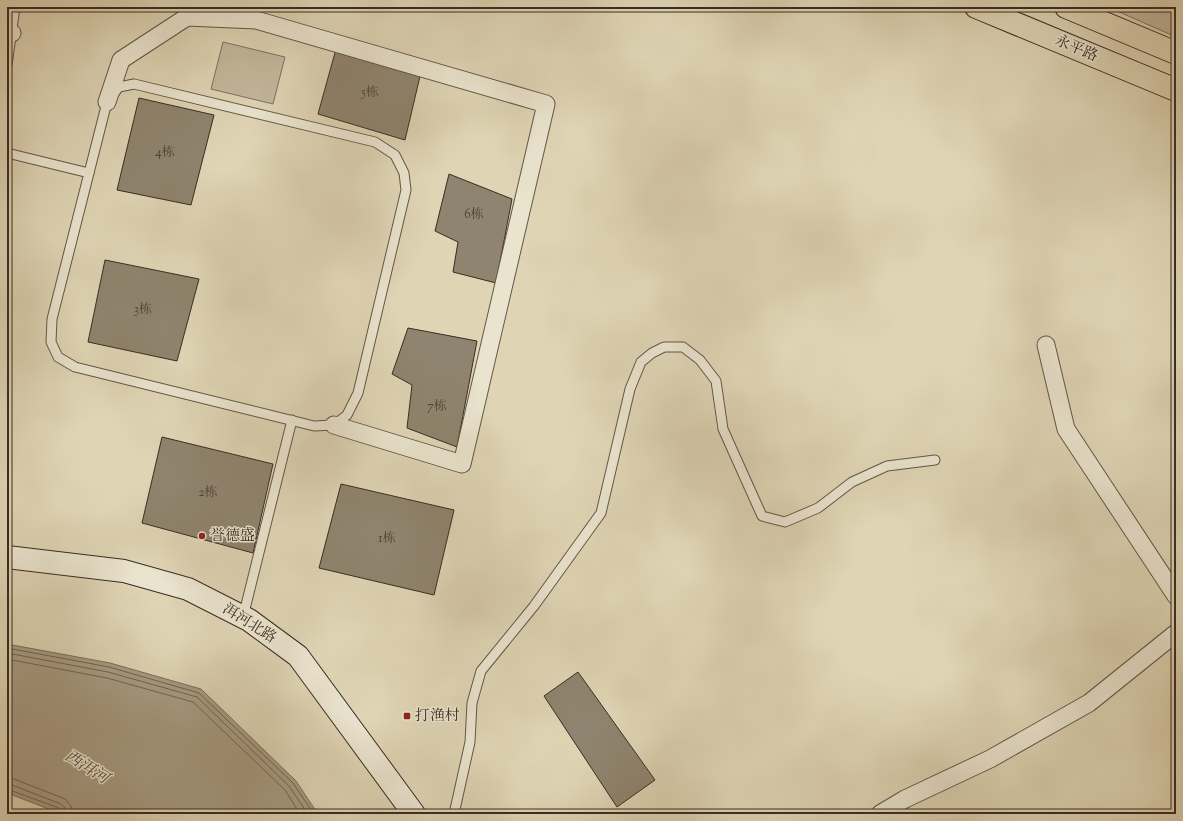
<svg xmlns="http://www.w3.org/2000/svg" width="1183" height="821" font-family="'Sorts Mill Goudy','Noto Serif SC',serif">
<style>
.green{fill:#c3b89c;stroke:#7e7260}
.water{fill:#a79c83;stroke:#7b6f5d}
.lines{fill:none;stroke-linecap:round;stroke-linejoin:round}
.shore{stroke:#706453;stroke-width:1}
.building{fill:#8f846f;stroke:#392c23}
.lane-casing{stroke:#625648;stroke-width:11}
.street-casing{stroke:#625648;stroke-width:19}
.secondary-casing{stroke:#392c23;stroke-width:24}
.highway-casing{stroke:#392c23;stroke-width:24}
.lane{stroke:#eae4cf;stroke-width:9}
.street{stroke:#eae4cf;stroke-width:17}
.secondary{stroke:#eae4cf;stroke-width:22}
.highway{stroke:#dfd5b5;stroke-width:22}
.poi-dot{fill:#8f2418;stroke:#eae4cf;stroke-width:1.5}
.labels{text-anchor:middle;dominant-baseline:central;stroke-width:3;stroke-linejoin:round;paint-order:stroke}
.number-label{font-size:13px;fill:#4e4236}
.street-label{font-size:15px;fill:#392c23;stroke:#eae4cf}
.poi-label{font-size:15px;fill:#392c23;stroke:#eae4cf;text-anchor:start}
.water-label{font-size:16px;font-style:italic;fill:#54483b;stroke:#eae4cf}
</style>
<rect width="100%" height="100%" fill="#dfd5b5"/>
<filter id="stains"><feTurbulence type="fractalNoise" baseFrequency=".005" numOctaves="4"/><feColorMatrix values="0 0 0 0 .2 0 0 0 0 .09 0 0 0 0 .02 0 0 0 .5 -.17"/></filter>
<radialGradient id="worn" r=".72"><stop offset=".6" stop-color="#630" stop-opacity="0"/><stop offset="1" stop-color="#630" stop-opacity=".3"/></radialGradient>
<g class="green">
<polygon points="1108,7 1176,7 1176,37"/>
<polygon points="223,42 285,57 273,104 211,89"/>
</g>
<polygon class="water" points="7,644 110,663 201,689 296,781 318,814 62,814 7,793"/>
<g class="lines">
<g class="shore">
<polyline points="7,648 109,667 199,693 293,783 314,814"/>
<polyline points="7,653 108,672 197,697 289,786 308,814"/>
<polyline points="7,659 107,678 193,702 285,790 300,814"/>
<polyline points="7,778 14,779 65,799 71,806 73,814"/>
<polyline points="7,784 12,785 61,804 65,808 67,814"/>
<polyline points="7,789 59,808 61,811 62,814"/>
</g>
</g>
<g class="building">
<polygon points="336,49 421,72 405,140 318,114"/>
<polygon points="139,98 214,115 191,205 117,190"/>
<polygon points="449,174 512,199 496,283 453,272 458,242 435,231"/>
<polygon points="105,260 199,279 177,361 88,342"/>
<polygon points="408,328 477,341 457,447 407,428 412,385 392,374"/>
<polygon points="162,437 273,464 253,553 142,523"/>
<polygon points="341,484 454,510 434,595 319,568"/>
<polygon points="578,672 655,780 617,807 544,696"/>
</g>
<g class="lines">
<g class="lane-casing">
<g id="lane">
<polyline points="7,65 15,7"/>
<polygon points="134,84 375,142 395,155 404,173 406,190 358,393 347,415 334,425 314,426 75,367 58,357 51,342 52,319 107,102 119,87"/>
<polyline points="7,153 89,173"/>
<polyline points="243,617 292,420"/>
<polyline points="454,814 470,742 472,703 481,671 534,606 601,513 630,389 641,362 652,353 664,347 683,347 700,360 716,381 723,429 762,516 785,522 818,508 852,482 887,466 935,460"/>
</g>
</g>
<g class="street-casing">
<g id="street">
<polyline points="7,32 12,33"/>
<polyline points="107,102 121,60 187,17 256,20 546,104 462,464 334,425"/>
<polyline points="1046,345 1066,429 1176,596"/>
<polyline points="880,814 905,799 990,759 1089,703 1176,633"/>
</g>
</g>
<g class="secondary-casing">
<polyline id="secondary" points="7,557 124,571 188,589 249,620 298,656 414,814"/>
</g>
<g class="highway-casing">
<g id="highway">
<polyline points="976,7 1176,90"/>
<polyline points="1066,7 1176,53"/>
</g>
</g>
<use href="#lane" class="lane"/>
<use href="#street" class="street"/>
<use href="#secondary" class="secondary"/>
<use href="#highway" class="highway"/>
</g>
<g class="poi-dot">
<circle cx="202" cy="536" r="4"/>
<rect x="403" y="712" width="8" height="8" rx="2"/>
</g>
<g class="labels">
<g class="number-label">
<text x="370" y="93">5栋</text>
<text x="165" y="153">4栋</text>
<text x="474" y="215">6栋</text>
<text x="143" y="310">3栋</text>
<text x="437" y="407">7栋</text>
<text x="208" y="493">2栋</text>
<text x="387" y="539">1栋</text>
</g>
<g class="street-label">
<text transform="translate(1076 49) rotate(23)">永平路</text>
<text transform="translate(249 624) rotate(32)">洱河北路</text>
</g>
<g class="poi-label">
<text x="210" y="536">誉德盛</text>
<text x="415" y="716">打渔村</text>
</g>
<g class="water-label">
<text transform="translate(86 768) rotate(32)">西洱河</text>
</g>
</g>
<rect width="1183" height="821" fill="none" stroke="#dfd5b5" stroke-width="24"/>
<rect x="8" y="8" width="1167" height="805" fill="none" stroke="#392c23" stroke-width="2"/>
<rect x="12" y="12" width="1159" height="797" fill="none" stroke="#392c23"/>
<rect width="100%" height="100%" filter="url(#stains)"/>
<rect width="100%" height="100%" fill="url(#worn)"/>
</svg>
